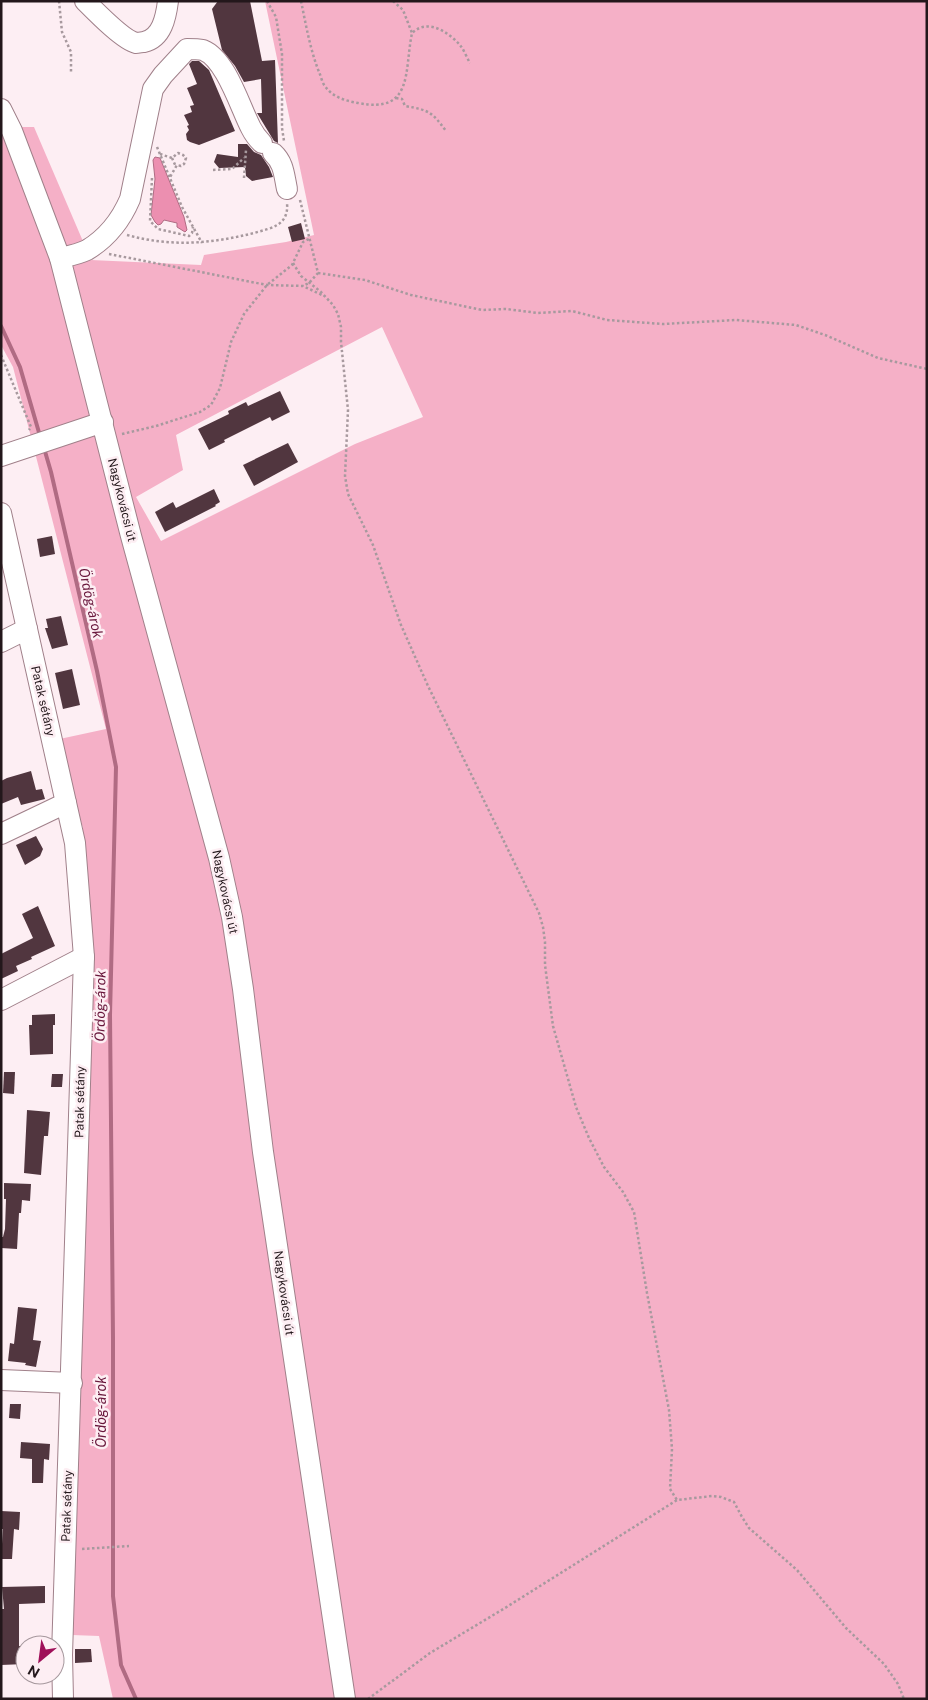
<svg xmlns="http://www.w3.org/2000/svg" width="928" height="1700" font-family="'Public Sans',sans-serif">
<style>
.green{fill:#f5b0c7;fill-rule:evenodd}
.water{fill:#ec8fb0;stroke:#b06b83}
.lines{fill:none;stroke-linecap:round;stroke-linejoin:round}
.stream{stroke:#b06b83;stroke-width:4}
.building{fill:#51363f}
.minor-casing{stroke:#a0808a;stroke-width:22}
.path{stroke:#a7999e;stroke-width:2.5;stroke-dasharray:2.5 2.5;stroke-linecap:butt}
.minor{stroke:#fff;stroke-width:20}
.labels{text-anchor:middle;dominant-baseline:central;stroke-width:5;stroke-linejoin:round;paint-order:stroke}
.street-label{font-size:12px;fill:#23171b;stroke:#fdeef3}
.water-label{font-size:14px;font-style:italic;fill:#69173c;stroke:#fdeef3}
</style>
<rect width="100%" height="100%" fill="#fdeef3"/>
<path class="green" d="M265,1H927V1699H113L99,1636L72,1635L86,1232L83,828L55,740L106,729L13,367L1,345V125L2,127H34L91,260L201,265L204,255L286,242L314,235ZM382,327L423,417L355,444L161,541L136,497L183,470L176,435Z"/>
<polygon class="water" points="155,157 160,158 184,217 187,230 185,232 177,227 177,223 164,220 161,224 158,225 155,222 151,215 155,179 153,160"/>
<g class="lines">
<g class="stream">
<polyline points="1,326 20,367 40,436"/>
<polyline points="44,448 51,472 97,671 116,767 110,1015 113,1338 113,1596 121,1665 136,1699"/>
</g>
</g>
<g class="building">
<polygon points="218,1 250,1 262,61 275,60 278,143 274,141 257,113 262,113 261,79 244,82 235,66 222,50 212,9"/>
<polygon points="192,61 199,61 209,70 235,131 199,145 190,142 187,140 186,134 189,130 187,126 189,125 184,115 192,112 190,106 194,105 187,88 197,84 189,64"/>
<polygon points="238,144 247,144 254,152 261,155 269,167 273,177 252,181 246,176 245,167 219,168 214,162 217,154 238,157"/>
<polygon points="301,223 305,239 292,242 288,227"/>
<polygon points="280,391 290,412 272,421 270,417 224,440 225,442 209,450 198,429 229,414 228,411 246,402 248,406"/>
<polygon points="288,443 298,462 254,486 243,465"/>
<polygon points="214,489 220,502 215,505 216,506 165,532 155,512 173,502 176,508"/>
<polygon points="52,536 55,554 40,557 37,539"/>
<polygon points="61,616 68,645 52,649 45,628 48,628 46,619"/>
<polygon points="72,669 80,705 63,709 55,673"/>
<polygon points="31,771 36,790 42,789 45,799 21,805 18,797 1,804 1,781 7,778"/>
<polygon points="36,836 43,849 40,856 25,865 16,845"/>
<polygon points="38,906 55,946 31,957 32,959 16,966 18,971 1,979 1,954 33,938 22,914"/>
<polygon points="55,1014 55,1025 53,1025 53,1054 30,1055 29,1025 32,1025 32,1015"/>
<polygon points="4,1072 15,1072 14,1094 3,1093"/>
<polygon points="52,1074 63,1074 62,1087 51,1087"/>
<polygon points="27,1110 50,1112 48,1136 44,1136 41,1175 24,1173"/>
<polygon points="4,1183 31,1184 30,1201 22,1200 21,1213 19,1213 17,1249 1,1248 1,1237 3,1237 5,1229 6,1199 4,1199"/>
<polygon points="18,1307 37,1309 33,1340 41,1341 36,1367 25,1365 26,1363 8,1361 10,1343 14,1344"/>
<polygon points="10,1404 21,1404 20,1419 9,1418"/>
<polygon points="21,1442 50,1444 49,1460 44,1459 43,1483 32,1483 32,1459 20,1458"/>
<polygon points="1,1511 20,1512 19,1530 14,1529 12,1559 1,1559 3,1529 1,1529"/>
<polygon points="45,1586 45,1603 19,1604 19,1646 25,1646 25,1664 1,1665 1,1609 4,1609 2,1587"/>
<polygon points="75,1649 91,1649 92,1662 75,1663"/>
</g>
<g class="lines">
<g class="minor-casing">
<g id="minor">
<path d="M85,1C95,11 123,40 136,43C138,43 142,42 144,42C162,38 166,17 168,1"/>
<polyline points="1,109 12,131 60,258 131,536 219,858 232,917 243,989 263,1152 345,1699"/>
<path d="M273,153C284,163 284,175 287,189"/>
<path d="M60,258C69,256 79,254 87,250C107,238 121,220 130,199L153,89L163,75L187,49C192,49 198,49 203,50C226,59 240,107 251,128C254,134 258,139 262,143"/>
<polyline points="1,456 103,422"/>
<polyline points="1,513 75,843 84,957 62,1655 63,1699"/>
<polyline points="1,642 27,629"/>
<polyline points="1,834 66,803"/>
<polyline points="1,1000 84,957"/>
<polyline points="1,1380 72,1383"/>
</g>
</g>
<g class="path">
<polyline points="59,1 62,32 71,52 71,72"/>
<polyline points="267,1 276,17 282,54 282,128 284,141"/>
<path d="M301,1C306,25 310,49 319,72C321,76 322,83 325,86C332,97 346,101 358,103C414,114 404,71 412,33C428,18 448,32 460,45C464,50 467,58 470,63"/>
<polyline points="393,1 403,10 412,33"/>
<path d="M396,98L402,99L405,106C429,110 432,112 446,131"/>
<polyline points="157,147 182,207 202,243"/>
<polyline points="160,154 172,158 178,153 183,155 186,158 184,164 181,166 177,165 170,177"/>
<polyline points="172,158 176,167"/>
<polyline points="213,170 232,169 244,158"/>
<polyline points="152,178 150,221 158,229 189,236 192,233 193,227"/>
<polyline points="244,178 246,150"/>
<polyline points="300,200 318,273 309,283 303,286"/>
<path d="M127,235C171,247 210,244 254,233C271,228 289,226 287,203"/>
<polyline points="109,254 267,285 303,286 324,296"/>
<polyline points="293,263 301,276 321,292 333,305 338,314 341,327 341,342 348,410 345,476 348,494 373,545 401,625 428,686 539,913 543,927 545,942 545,965 553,1026 576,1107 589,1138 604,1167 623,1192 634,1212 647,1293 669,1410 672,1449 670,1489 677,1500"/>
<polyline points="318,273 365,280 411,295 482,310 506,309 538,313 572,311 607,320 663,324 736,320 796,325 825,335 878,358 927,369"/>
<polyline points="1,355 31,427 29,430"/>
<polyline points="122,434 156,426 200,412 211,405 220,388 231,342 244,314 267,285 292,265 303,242 309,239"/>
<polyline points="82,1549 129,1546"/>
<polyline points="368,1699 430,1653 505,1608 677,1500 712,1496 721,1497 734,1502 742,1517 749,1528 797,1570 846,1628 884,1664 898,1684 904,1699"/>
</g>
<use href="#minor" class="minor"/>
</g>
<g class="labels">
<g class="street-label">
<text transform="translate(122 500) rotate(76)">Nagykovácsi út</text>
<text transform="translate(43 701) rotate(77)">Patak sétány</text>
<text transform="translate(225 892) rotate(78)">Nagykovácsi út</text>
<text transform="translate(80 1102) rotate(-89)">Patak sétány</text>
<text transform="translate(284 1293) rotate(82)">Nagykovácsi út</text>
<text transform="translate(67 1506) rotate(-88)">Patak sétány</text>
</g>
<g class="water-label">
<text transform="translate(91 603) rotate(78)">Ördög-árok</text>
<text transform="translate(100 1006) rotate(-89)">Ördög-árok</text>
<text transform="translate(101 1412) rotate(-90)">Ördög-árok</text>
</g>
</g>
<rect width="928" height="1700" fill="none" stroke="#23171b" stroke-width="5"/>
<g transform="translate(40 1660) rotate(209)"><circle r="24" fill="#fdeef3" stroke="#a6989d"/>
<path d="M0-4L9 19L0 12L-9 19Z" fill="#9f1059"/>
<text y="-8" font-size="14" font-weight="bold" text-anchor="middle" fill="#23171b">N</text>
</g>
</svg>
